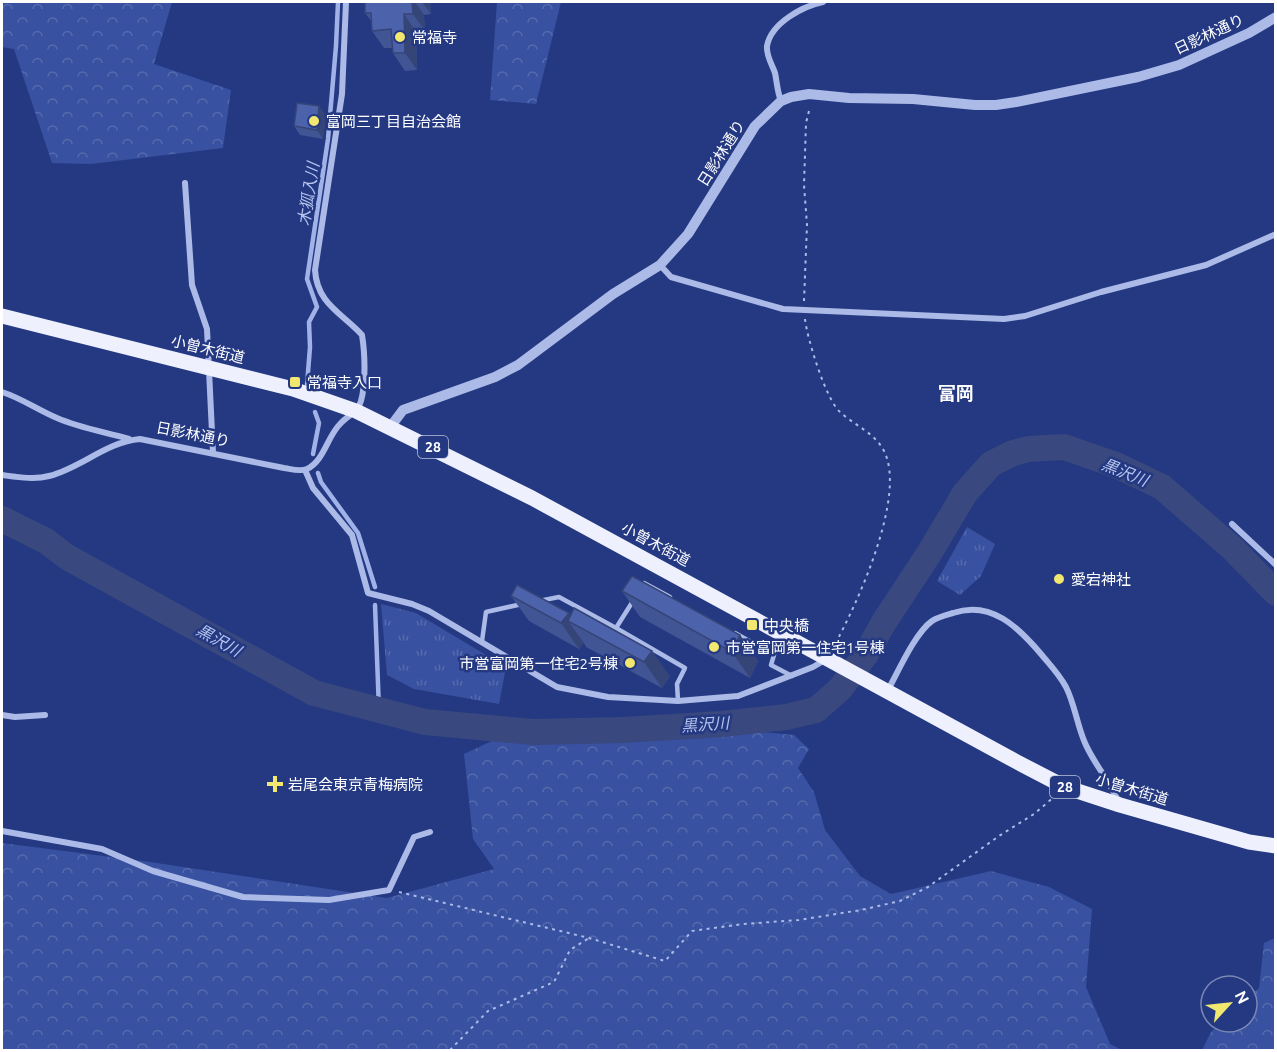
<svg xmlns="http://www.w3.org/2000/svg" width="1277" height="1052" font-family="Ubuntu,'Noto Sans JP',sans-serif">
<defs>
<pattern id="forest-crowns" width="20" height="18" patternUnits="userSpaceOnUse" patternTransform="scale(1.5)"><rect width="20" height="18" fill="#3851a0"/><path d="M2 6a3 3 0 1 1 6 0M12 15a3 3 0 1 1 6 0" fill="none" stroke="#566bae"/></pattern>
<pattern id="park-tufts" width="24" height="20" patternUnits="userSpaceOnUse" patternTransform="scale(1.5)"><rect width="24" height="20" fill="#3851a0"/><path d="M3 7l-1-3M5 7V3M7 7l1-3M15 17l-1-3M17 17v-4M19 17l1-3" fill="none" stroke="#566bae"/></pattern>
</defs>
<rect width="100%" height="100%" fill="#243982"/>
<g fill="url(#forest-crowns)">
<path d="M2,2H172L154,64L231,90L223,148L91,164L52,163L14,49L2,47Z"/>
<path d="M497,2H561L536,104L490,100Z"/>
<path d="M728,729L794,735L809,749L798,768L814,792L825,830L860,876L891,894L991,871L1049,887L1092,909L1086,987L1110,1044L1122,1050H2V843L150,862L387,898L494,869L473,839L464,754L509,733Z"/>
<path d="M1275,938V1050H1202L1211,1032L1222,1022H1247V999L1259,988L1264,943Z"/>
</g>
<g fill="url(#park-tufts)">
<path d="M967,527L995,544L981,576L960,595L937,581Z"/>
<path d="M381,604L416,613L506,667L499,704L414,689L387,675Z"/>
</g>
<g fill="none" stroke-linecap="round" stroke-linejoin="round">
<g stroke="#a0b2e8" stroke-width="4.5">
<path d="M307,385L310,347L309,322L317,307L307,279L328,139L336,46L338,2"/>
<path d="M313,454L319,423L315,412"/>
<path d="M318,473L321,482L358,533L375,587"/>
<path d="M375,605L379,710"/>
</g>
<path stroke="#39487e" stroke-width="26" d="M2,519L46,541L67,557L314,693L425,722L533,732L622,730L722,724L786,717L816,710L840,689L866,654L884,622L930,552L965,493L991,464L1013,453L1029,449L1064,447L1116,465L1162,487L1231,547L1276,593"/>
<g stroke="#acbae8" stroke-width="2" stroke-dasharray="3 4.5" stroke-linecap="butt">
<path d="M804,301L807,225L804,185L806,123L810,107"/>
<path d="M805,319C807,338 826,400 840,412C854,425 875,433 884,451C907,496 857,604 834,646"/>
<path d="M399,892L589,938L665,961L692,931L743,924L799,920L861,910L900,901L928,887L999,836L1034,814L1054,797"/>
<path d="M450,1050L488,1011L554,982L570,950L589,938"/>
</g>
<g stroke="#acbae8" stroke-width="4.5">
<path d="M642,586L644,583L670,597"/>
<path d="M539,601L559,597L616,628"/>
<path d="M633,601L616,628L685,668L677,684L678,701"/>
<path d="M735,633L774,655L771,665L792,676"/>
<path d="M482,641L486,612L522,604"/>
</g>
<g stroke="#acbae8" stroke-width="6">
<path d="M781,101C777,91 777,82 775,73C772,64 766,56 767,46C771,23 803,6 823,2"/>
<path d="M185,183L192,285L207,329L213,453"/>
<path d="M660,265L671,277L783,309L1004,319L1025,316L1101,292L1206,265L1276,234"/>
<path d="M2,392C21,398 38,410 57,418C80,428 105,432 129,439"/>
<path d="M305,470L313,488L352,535L368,593L412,604L429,611L557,687L608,697L678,701L738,696L813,667L825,660"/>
<path d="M2,475C17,477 34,480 49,476C81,468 106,442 140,439L284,468C291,469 300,472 307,469C324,461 327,437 340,424C347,416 358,412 361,401C366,383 365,353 362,335C342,313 317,304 315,270L342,94L346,2"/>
<path d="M1232,524L1276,565"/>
<path d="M888,690C898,672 915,633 932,621C938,617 946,615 953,613C991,600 1018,627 1041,654C1050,665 1059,674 1066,687C1075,705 1077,725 1085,743C1094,764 1110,781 1119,803"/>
<path d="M2,715L15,717L45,715"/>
<path d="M2,831L102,849L153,871L243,897L329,900L389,890L414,837L430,832"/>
</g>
<path stroke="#acbae8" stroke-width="10" d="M391,426L403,410L495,377L518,365L613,294L660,265L688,234L755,126L781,101L791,97L809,94L849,98L913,99L975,105H996L1016,102L1138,77L1179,65L1249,33L1276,17"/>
<path stroke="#eef0fd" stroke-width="15" d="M2,316L293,389L356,411L532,498L1017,762L1065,787L1120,805L1249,842L1276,846"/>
</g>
<g fill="#415493">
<path d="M365,2H430L431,14L424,15L425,31L416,32L417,70L405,71L393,53V48H384L372,31V22L365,13Z"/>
<path d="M326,115L323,139L300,135L294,126Z"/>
<path d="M622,591L740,635L758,661L750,678L640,617Z"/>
<path d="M511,596L569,613L571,615L670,676L662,688L586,647L584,643L579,649L529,621Z"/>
</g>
<g fill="#354578">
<path d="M412,2H415L424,15L425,31L413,14Z"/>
<path d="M422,2H430L431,14Z"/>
<path d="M404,14L416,32L417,70L405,53Z"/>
<path d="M319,106L326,115L323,139L317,130Z"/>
<path d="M569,613L580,628L568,621L584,643L579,649L561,623Z"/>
<path d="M740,635L758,661L750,678L732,652Z"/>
<path d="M652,651L670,676L662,688L644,662Z"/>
</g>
<g fill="#4c62ab" stroke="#354578" stroke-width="1.5">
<path d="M365,2H412L413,14H404L405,53H393L391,29L372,31L371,13H365Z"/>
<path d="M297,103L319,106L317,130L294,126Z"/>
<path d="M632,576L740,635L732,652L622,591Z"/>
<path d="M517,585L569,613L561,623L511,596Z"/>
<path d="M574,608L652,651L644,662L568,621Z"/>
</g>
<g fill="#f2e76f" stroke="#243982" stroke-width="2">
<circle cx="400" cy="37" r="6"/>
<circle cx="314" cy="121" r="6"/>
<rect x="289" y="376" width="12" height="12" rx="3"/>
<circle cx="1059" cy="579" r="6"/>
<rect x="746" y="619" width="12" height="12" rx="3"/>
<circle cx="714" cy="647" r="6"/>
<circle cx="630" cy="663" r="6"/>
<path d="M272 775h6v6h6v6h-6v6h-6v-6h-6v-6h6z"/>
</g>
<g text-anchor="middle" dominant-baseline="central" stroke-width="5" stroke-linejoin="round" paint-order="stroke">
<g fill="#243982" stroke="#bdc4da" stroke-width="1.5">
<rect x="418" y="436" width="30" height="22" rx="4.5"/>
<rect x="1050" y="776" width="30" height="22" rx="4.5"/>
</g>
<g font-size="14" font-weight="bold" fill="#fff">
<text x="433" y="447">28</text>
<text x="1065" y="787">28</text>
</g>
<g font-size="15" fill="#fff" stroke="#243982">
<text transform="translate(1209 34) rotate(-25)">日影林通り</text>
<text transform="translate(721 153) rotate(-58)">日影林通り</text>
<text transform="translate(208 349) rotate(14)">小曽木街道</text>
<text transform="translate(193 434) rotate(11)">日影林通り</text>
<text transform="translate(656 544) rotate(28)">小曽木街道</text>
<text transform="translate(1132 789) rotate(17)">小曽木街道</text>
</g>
<g font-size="15" fill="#fff" stroke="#243982" text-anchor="start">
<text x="412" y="37">常福寺</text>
<text x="326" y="121">富岡三丁目自治会館</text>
<text x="307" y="382">常福寺入口</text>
<text x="1071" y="579">愛宕神社</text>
<text x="764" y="625">中央橋</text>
<text x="726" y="647">市営富岡第一住宅1号棟</text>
<text x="618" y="663" text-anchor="end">市営富岡第一住宅2号棟</text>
<text x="288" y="784">岩尾会東京青梅病院</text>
</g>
<g font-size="16" font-style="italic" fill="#b7c5ef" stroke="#243982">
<text transform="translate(308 194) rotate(-81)">木狐入川</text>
<text transform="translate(1125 472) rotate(22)">黒沢川</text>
<text transform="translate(219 640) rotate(29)">黒沢川</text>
<text transform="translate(705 724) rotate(-4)">黒沢川</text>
</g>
<g font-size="18" font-weight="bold" fill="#fff" stroke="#243982">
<text x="956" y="393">富岡</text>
</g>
</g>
<rect width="1277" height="1052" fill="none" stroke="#ffffff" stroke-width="6"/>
<g transform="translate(1229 1004) rotate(63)"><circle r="28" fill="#243982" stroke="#7c88b4" stroke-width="1.5"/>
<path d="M0-4.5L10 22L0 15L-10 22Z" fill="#f2e76f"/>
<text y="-9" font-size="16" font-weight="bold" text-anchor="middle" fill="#ffffff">N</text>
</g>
</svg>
